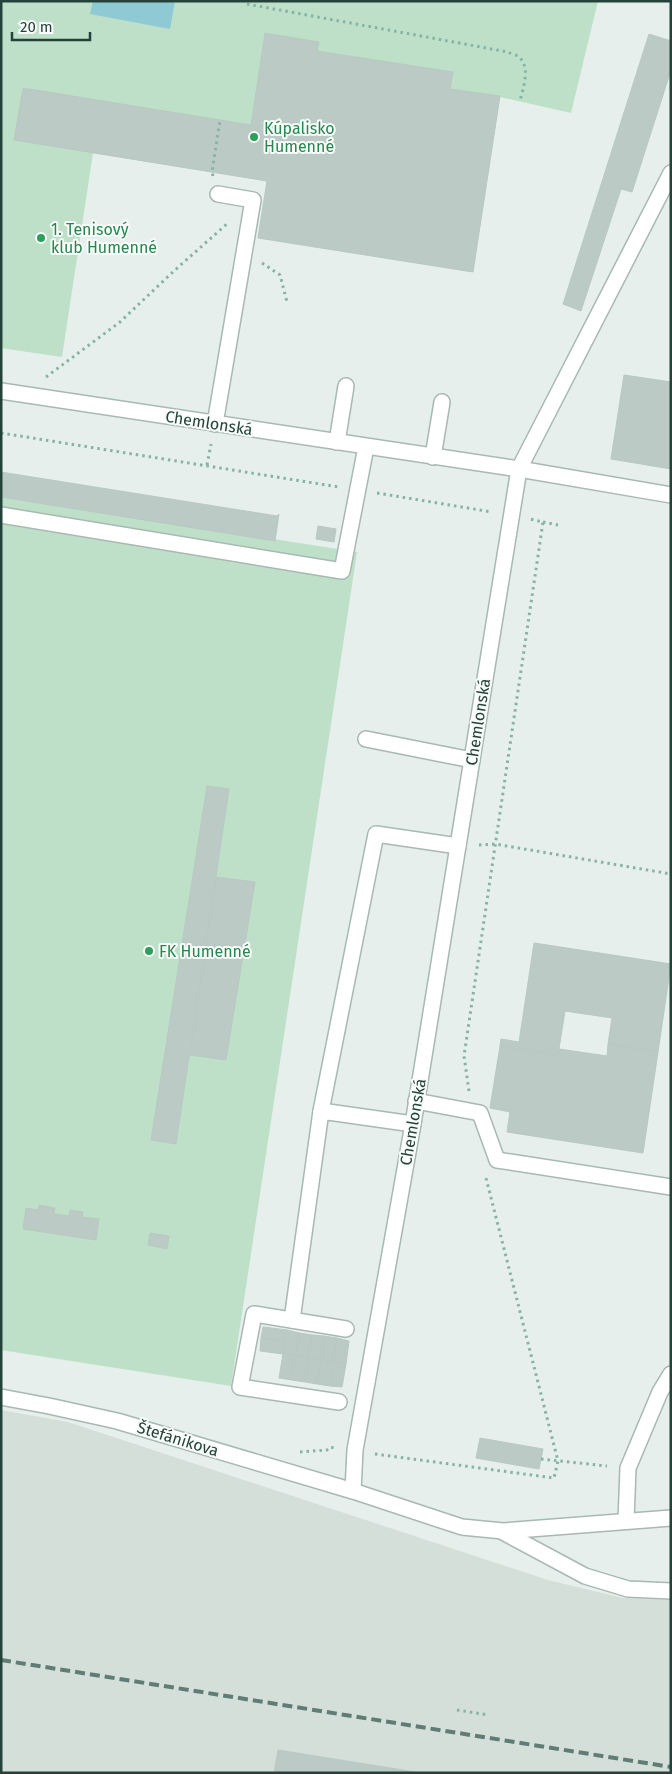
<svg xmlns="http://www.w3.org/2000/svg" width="672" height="1774" font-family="'Fira Sans',sans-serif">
<rect width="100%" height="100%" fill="#e6efeb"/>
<path fill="#d4dfda" d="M1,1410L68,1422L548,1580L623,1598L671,1600V1773H1Z"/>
<g fill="#bfe0c8">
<path d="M1,1H598L571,113L500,97L473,272L258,238L267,181L93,153L62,357L1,348Z"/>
<path d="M1,497L357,552L231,1386L1,1350Z"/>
</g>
<path fill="#8ec9d4" d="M93,1H175L170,29L90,14Z"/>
<g fill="#bbcac4" stroke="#b8c9c2">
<path d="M265,33L319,42L317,51L453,72L450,89L500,96L473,272L258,238L267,181L14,140L23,88L251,125Z"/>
<path d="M649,34L671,41V70L632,192L621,189L581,311L563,304Z"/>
<path d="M624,375L671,382V469L611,459Z"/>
<path d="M1,472L277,516L279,514L275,541L1,497Z"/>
<path d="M318,526L336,529L334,542L316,539Z"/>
<path d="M207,786L229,789L176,1144L151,1140Z"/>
<path d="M216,877L255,882L226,1060L190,1055Z"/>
<path d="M534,943L671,964L658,1052L608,1044L612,1018L565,1011L558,1055L500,1046L501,1039L519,1042Z"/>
<path d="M608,1044L658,1052L643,1153L507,1132L510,1112L490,1108L500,1046L558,1055L559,1049L607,1056Z"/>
<path d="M39,1205L55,1208L54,1214L69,1216L70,1210L83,1212L82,1217L99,1219L96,1240L23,1229L26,1208L38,1210Z"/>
<path d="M150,1233L169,1236L167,1249L148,1245Z"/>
<path d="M263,1327L287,1330L285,1342L261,1338Z"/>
<path d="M287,1330L299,1333L296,1356L283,1354Z"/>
<path d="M299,1333L312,1335L308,1358L296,1356Z"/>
<path d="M312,1335L324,1336L321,1360L308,1358Z"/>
<path d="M324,1336L337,1338L334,1362L321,1360Z"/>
<path d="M261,1338L285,1342L283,1354L260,1351Z"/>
<path d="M337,1338L349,1341L346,1364L334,1362Z"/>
<path d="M283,1354L296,1356L292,1380L279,1378Z"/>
<path d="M296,1356L308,1358L305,1382L292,1380Z"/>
<path d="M308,1358L321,1360L317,1384L305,1382Z"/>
<path d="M321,1360L334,1362L330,1386L317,1384Z"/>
<path d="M334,1362L346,1364L342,1387L330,1386Z"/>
<path d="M480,1438L543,1449L539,1469L476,1458Z"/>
<path d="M278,1750L415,1772L274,1773Z"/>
</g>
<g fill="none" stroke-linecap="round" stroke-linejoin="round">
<defs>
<g id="minor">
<path d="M1,391L519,469L671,495"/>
<path d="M215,424L253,200L218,194"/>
<path d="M337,442L346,386"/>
<path d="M433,457L442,402"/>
<path d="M1,515L342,571L366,447"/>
<path d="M366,739L472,760"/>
<path d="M416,1101L480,1113L497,1160L671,1187"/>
<path d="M321,1111L376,834L458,846"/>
<path d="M292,1320L321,1111L413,1124"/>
<path d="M1,1397L49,1406L117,1421L353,1491L462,1527L503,1531L671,1518"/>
<path d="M339,1402L240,1387L254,1314L346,1329"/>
<path d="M353,1491L355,1450L413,1124L519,469L671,173"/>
<path d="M626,1521L628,1468L660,1392L671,1374"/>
<path d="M503,1532L585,1576L628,1589L671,1591"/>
</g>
</defs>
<use href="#minor" stroke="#a8b8b2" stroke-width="18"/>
<g stroke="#86b3a5" stroke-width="3" stroke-dasharray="2.5 4" stroke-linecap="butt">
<path d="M247,4L508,52C511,54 517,55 519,57C531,68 523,88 520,101"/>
<path d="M213,176L212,172L220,120"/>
<path d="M262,263L280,275L287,302"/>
<path d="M46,377L120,322L175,270L228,223"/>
<path d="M1,433L339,487"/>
<path d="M207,465L211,444"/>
<path d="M377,493L492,512"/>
<path d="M543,522L558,525"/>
<path d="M479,845L495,844L671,874"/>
<path d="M469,1091L464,1056L543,522L530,519"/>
<path d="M300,1452L327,1450L330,1447L334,1448"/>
<path d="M375,1454L554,1478L558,1461L486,1178"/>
<path d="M541,1459L607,1466"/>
<path d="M457,1710L489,1715"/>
</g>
<use href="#minor" stroke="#fff" stroke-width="15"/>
<path stroke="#5f7d75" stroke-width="4" stroke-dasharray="10 5" stroke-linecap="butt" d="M1,1660L671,1767"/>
</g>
<g fill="#2e9e5b" stroke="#f7fbf9" stroke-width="2">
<circle cx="254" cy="137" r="5"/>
<circle cx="41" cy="238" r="5"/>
<circle cx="149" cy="951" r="5"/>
</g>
<g text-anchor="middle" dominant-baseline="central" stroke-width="4" stroke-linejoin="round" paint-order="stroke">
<g font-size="16" fill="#27864d" stroke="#f7fbf9" text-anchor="start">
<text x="264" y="128">Kúpalisko<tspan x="264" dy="18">Humenné</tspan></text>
<text x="51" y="229">1. Tenisový<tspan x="51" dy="18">klub Humenné</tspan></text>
<text x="159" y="951">FK Humenné</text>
</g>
<g font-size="16" fill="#24423a" stroke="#f7fbf9">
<text transform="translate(209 423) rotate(9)">Chemlonská</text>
<text transform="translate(478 722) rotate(-81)">Chemlonská</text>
<text transform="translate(413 1122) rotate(-80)">Chemlonská</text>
<text transform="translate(178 1439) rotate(17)">Štefánikova</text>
</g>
</g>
<rect width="672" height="1774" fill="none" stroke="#24423a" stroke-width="5"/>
<path d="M12 32v8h78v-8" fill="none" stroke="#24423a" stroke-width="2.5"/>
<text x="20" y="32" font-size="15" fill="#24423a" stroke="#f7fbf9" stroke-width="4" paint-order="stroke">20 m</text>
</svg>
